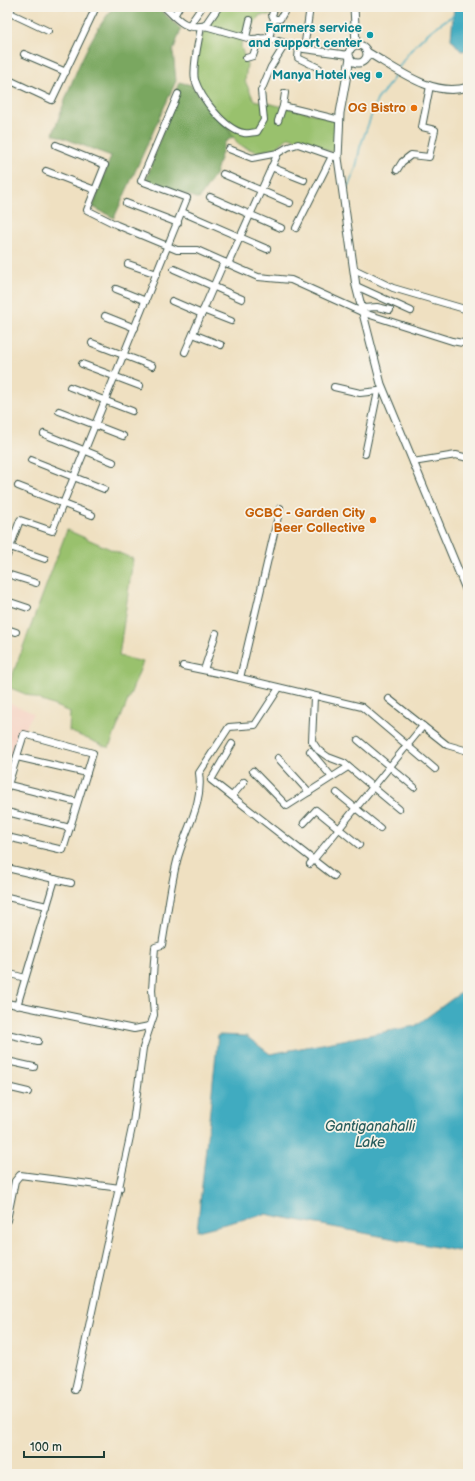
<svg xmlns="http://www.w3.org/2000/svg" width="475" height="1481" font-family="'Balsamiq Sans',sans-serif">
<rect width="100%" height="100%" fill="#f7f3e8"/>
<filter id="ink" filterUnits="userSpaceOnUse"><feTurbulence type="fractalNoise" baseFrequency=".025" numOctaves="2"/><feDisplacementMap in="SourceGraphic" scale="8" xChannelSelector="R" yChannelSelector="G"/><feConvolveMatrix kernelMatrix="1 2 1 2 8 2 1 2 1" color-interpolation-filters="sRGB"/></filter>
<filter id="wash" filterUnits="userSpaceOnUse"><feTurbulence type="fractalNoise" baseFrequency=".012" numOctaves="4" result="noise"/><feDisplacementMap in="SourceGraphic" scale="16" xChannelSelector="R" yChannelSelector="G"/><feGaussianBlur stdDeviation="0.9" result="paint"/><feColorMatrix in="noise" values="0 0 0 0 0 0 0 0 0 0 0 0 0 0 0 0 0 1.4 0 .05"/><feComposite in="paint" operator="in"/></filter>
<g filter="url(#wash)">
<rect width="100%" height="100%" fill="#efe0c1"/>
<path fill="#f6d2c3" d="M7,702L33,713L7,766Z"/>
<g fill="#99c16d" stroke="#5c7f50">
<path d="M221,7H286L278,15H260L242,40L241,47L247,64L245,81L254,100L340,120L335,153L289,137L276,148L257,152L239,145L203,93L195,79L197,54L205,26Z"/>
<path d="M67,530L133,559L119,656L143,662L109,748L69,731L70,712L8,687Z"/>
</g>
<g fill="#7aa760" stroke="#4c724a">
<path d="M114,7H157L181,29L173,51L176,81L114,218L93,207L111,156L53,134C68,92 85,40 114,7Z"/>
<path d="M179,82L191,85L221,119L233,137L225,142L215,175L199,199L146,181Z"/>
</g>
<g fill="#41abc0" stroke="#30747a">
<path d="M454,7H468V50L461,51L451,39Z"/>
<path d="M468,983V1253L265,1214L197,1231L218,1035L246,1036L270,1054L415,1026L463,991Z"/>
</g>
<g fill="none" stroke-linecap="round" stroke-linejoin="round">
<g stroke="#41abc0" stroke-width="1.5">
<path d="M398,69C410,46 434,26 456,14"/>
<path d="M347,189L356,168L360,147L377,100L391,82L397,72"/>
</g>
</g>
</g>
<g filter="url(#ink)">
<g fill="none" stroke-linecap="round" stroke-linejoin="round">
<defs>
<g id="minor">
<path d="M63,7L64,8"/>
<path d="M10,13L48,31"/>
<path d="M174,16L179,7"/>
<path d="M7,19L12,7"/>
<path d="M274,19H280L287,7"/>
<path d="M205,26L251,39L269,38L304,49L349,55"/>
<path d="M188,27L202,7"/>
<path d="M201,27C199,39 192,68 195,80C201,98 225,130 244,133C248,134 253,132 257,132L264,120L261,91L271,67L286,43"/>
<path d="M246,37L250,20"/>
<path d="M269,38L274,19L272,15L275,7"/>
<path d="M299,47L298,58L319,68"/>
<path d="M304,49L310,7"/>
<path d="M24,54L66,72"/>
<path d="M246,58L253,56L259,38"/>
<path d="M9,80L52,100L96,7"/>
<path d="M285,93L283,106L340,120"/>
<path d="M278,121L283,106"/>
<path d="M56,145L105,165L87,210L117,225L177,250H197L258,277L291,280L364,313L452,341L468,344"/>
<path d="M229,149L252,158L278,153L288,147L298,144L338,158"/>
<path d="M271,167L304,180"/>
<path d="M397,170L402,162L411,155L429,157L435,130L422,127L430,86"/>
<path d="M46,171L95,190"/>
<path d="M223,174L290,203"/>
<path d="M210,197L281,228"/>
<path d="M126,203L178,223"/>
<path d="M182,212L267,249"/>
<path d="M296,228L332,156"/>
<path d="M128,264L157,274"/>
<path d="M228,264L278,153"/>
<path d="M174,269L242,299"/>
<path d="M354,269L393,288L468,310"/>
<path d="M356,286L411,311"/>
<path d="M116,289L146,301"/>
<path d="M172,301L202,314"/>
<path d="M363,308L377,307L390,310"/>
<path d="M203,310L231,321"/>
<path d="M105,316L135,328"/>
<path d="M193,334L221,345"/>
<path d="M92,343L152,366"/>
<path d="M185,352L224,262"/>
<path d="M82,364L140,386"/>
<path d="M70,387L132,411"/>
<path d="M334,387L360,393L378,391"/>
<path d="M59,411L123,436"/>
<path d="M44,434L113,462"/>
<path d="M365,454L378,391L383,390"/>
<path d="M31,460L104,489"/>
<path d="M413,462L456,455L468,458"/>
<path d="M18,486L92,515"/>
<path d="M7,546L45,559"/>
<path d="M7,556L20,520L52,531L187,198L141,181L178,94"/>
<path d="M7,574L36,583"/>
<path d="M7,601L28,608"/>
<path d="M7,629L16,632"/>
<path d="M183,666L232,676L362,707L435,769"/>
<path d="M204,670L216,633"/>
<path d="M240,678L280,508"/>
<path d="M314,697L312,741L318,750L328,757L344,763L399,809"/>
<path d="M389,699L447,745L468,751"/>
<path d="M358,740L414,787"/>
<path d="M232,744L211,780L334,876"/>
<path d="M310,751L331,776"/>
<path d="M17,757L87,773"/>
<path d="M278,758L309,792"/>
<path d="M253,771L287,806L348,767"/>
<path d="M467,782H468"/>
<path d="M9,785L77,802"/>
<path d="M7,788L24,734L93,753L63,850L7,837"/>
<path d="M337,793L380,828"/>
<path d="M232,796L244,782"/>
<path d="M7,812L70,828"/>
<path d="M304,823L316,810L359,845"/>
<path d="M310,864L423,726"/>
<path d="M7,868L71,883"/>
<path d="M7,897L47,906"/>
<path d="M7,973L25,978"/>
<path d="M7,1003L134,1029L149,1026"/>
<path d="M17,1006L55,879"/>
<path d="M7,1034L38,1041"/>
<path d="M7,1061L34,1067"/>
<path d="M7,1087L28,1092"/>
<path d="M7,1220L15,1181L20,1175L120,1188"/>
<path d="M75,1390L133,1123L143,1048L154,1015L152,990L155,947L162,945C167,917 170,888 177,861C184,832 204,804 199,773L229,727L255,725L279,688"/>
</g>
<g id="tertiary">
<path d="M165,7C178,20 186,30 205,26L218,7"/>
<path d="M354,7L356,44"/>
<circle cx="358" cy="54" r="9"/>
<path d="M367,52C397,69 432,98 468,87"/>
<path d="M350,58L340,113L338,158L356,286L381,384L468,594"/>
</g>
</defs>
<use href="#minor" stroke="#3e5549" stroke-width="8"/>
<use href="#tertiary" stroke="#3e5549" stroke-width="9"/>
<use href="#minor" stroke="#fff" stroke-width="6"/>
<use href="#tertiary" stroke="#fff" stroke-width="7"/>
</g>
</g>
<g fill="#0f9aa8" stroke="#f7f3e8" stroke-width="1.5">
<circle cx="370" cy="35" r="4"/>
<circle cx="379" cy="75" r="4"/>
</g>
<g fill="#e8710a" stroke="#f7f3e8" stroke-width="1.5">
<circle cx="414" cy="108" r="4"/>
<circle cx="373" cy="520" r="4"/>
</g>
<g text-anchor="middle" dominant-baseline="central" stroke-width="3.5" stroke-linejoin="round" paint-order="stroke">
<g font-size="13" font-weight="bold" fill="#0d838f" stroke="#f7f3e8" text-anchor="end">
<text x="362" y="28">Farmers service<tspan x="362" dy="15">and support center</tspan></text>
<text x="371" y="75">Manya Hotel veg</text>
</g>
<g font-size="13" font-weight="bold" fill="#c56008" stroke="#f7f3e8" text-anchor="end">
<text x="406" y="108">OG Bistro</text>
<text x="365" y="513">GCBC - Garden City<tspan x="365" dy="15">Beer Collective</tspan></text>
</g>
<g font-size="14" font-style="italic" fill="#295e5e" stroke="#f7f3e8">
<text x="370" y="1126">Gantiganahalli<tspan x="370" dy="16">Lake</tspan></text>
</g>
</g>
<rect width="475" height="1481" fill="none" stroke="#f7f3e8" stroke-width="24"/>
<path d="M24 1451v6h80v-6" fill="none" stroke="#1f3d34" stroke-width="2"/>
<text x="30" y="1451" font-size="12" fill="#1f3d34" stroke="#f7f3e8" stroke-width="3" paint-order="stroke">100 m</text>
</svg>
